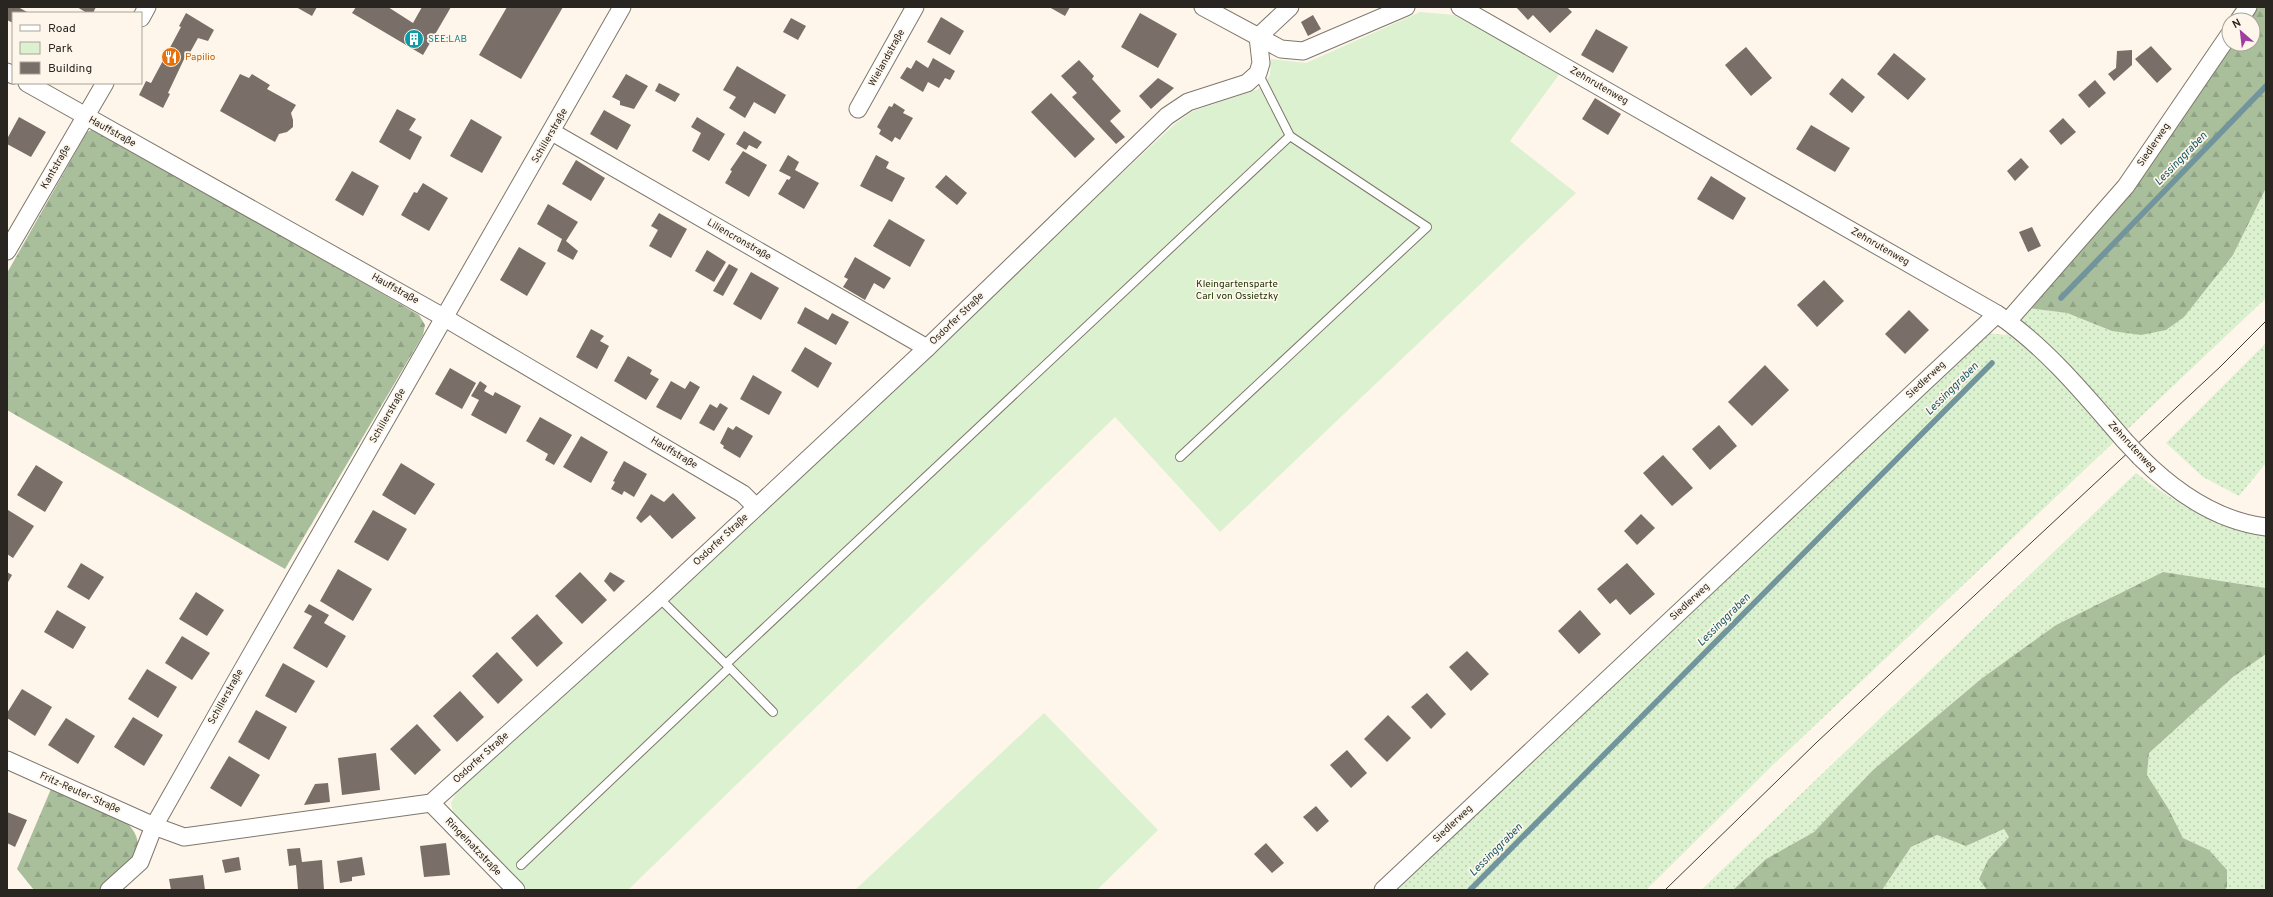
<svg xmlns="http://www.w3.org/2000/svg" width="2273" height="897" font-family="Overpass,sans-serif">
<defs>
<pattern id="grass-dots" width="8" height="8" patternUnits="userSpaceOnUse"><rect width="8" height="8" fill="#dcf1cf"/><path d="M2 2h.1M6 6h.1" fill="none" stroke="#bdceb1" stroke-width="1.8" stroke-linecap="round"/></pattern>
<pattern id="forest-firs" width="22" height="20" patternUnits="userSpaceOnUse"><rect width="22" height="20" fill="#a9be9b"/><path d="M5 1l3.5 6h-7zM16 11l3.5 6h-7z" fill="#91a385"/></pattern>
</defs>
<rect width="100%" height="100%" fill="#fef6ea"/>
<g fill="url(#grass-dots)">
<path d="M2266,188V298L1775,763L1646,890H1393L1988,333L2006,335L2029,308L2067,313L2112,331L2233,255Z"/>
<path d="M2266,343V463L2239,496L2203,477L2166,443Z"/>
<path d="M2136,473C2175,503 2216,528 2266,535V588L2163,572L2056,625L1981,679L1873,770L1814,832L1766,859L1733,890H1701Z"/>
<path d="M2266,654V890H2225L2227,887L2209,850L2183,838L2168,808L2147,775L2149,753L2233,677Z"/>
<path d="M2005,829L2010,836L1988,860L1979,878L1987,890H1882L1911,847L1937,835L1966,846Z"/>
</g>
<g fill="url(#forest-firs)">
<path d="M2255,7H2266V188L2233,255L2184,317L2166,330L2141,335L2112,331L2067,313L2029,308L2230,44H2253V20H2246Z"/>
<path d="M93,129L99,130L419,315L425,325L423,335L285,569L7,410V273L87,132Z"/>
<path d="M2163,572L2266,588V654L2233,677L2149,753L2147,775L2168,808L2183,838L2209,850L2227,870V887L2225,890H1987L1979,879L1988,860L2009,837L2004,829L1966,846L1937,835L1911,847L1882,890H1733L1766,859L1814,832L1873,770L1981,679L2056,625Z"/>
<path d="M51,789L127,823C136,832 139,840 138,852L102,890H34L17,869Z"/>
</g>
<g fill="#dcf1cf">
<path d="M1420,12L1454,15L1561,72L1510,141L1576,193L1220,532L1115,417L628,890H526L454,816L451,803L457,791L1176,123L1193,111L1259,89L1270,75L1271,59L1306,63Z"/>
<path d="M1044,713L1158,830L1097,890H855Z"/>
</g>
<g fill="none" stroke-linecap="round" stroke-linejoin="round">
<g stroke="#72949c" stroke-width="5.5">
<path d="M2061,298L2266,86"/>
<path d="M1470,890L1992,363"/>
</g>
</g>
<g fill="#7a6f68">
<path d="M7,7H18L29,13H13V23L7,20Z"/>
<path d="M77,7H96L93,13H87Z"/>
<path d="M296,7H317L312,16Z"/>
<path d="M356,7H388L413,23L422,7H451L423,55L352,13Z"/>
<path d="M507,7H563L521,79L479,55Z"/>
<path d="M1049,7H1070L1065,16Z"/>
<path d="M1516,7H1567L1572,12L1550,33L1533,15L1528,20Z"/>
<path d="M186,13L214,30L208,41L198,38L188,56L186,55L168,93L170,94L163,108L139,95L146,81L151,83L181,27L179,26Z"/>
<path d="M1140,13L1177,34L1158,68L1121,47Z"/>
<path d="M1313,15L1321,29L1308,36L1301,22Z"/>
<path d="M941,17L964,31L950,55L927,42Z"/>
<path d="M791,18L806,26L798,40L783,32Z"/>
<path d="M1596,29L1628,47L1613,73L1581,55Z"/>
<path d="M2151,46L2172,69L2157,83L2135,59Z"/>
<path d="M1746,47L1772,78L1751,96L1725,65Z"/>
<path d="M2132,50V65L2114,81L2108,74L2116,68L2117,51Z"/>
<path d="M1894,53L1926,79L1908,100L1877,74Z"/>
<path d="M933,58L955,71L950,80L945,78L939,88L928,82L923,92L900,78L907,67L911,69L916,60L928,68Z"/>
<path d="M1079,60L1094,76L1092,79L1121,111L1110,121L1125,137L1116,144L1072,97L1077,93L1061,76Z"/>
<path d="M737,66L786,95L775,114L754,102L745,118L729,108L736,97L723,90Z"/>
<path d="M240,74L249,78L252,74L270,85L267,89L296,105L291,113L293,120V127L287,132L279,134L275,142L220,111Z"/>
<path d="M626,74L648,86L634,109L620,105V101L612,97Z"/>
<path d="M1158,78L1174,88L1151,109L1139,96Z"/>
<path d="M1842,78L1865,97L1852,113L1829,94Z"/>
<path d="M2095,80L2106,93L2089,108L2078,95Z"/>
<path d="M659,83L680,94L675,102L655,91Z"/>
<path d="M1051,93L1095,139L1075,158L1031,112Z"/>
<path d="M1595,98L1621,114L1608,135L1582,119Z"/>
<path d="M894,103L905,110L903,113L913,118L900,140L895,137L892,142L879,134L881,130L877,127L889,106L892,107Z"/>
<path d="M397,109L416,119L409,130L422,137L410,160L379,142Z"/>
<path d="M604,110L631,125L617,150L590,134Z"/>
<path d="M19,117L46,132L31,157L7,144V139Z"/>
<path d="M697,117L725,134L709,161L692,151L701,133L691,127Z"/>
<path d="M2063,118L2076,132L2061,145L2049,131Z"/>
<path d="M471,119L502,137L482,173L450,156Z"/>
<path d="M1811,125L1850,148L1835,172L1796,149Z"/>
<path d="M744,131L762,142L757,149L749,145L746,150L736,144Z"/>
<path d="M743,151L767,165L749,197L725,183L732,171L730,170Z"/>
<path d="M788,155L799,162L795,170L819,183L804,209L778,194L787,179L789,180L791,177L779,171Z"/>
<path d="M876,155L889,162L886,168L905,178L892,202L860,186Z"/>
<path d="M2021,158L2029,167L2015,181L2007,171Z"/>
<path d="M576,160L605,178L591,201L562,184Z"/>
<path d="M352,171L379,186L363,216L335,200Z"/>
<path d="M946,175L967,193L957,205L935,187Z"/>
<path d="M1711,176L1746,198L1733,220L1697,199Z"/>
<path d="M423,183L448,198L429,231L401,215L414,192L417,193Z"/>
<path d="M548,204L578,222L566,241L578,251L573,260L557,251L562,239L537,224Z"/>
<path d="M659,213L687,229L671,258L649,246L658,230L651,226Z"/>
<path d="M889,219L925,240L910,267L873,246Z"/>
<path d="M2032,227L2041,246L2028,252L2019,232Z"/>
<path d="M519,247L546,263L527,296L500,280Z"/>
<path d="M707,250L726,262L714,282L695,271Z"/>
<path d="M855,257L891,278L884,289L874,283L865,300L843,287L848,279L844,277Z"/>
<path d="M729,264L738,269L723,296L713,291Z"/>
<path d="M751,272L779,288L761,320L733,304Z"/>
<path d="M1824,280L1844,301L1817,327L1797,305Z"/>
<path d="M805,307L828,320L832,313L849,322L836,345L797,323Z"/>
<path d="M1909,310L1929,330L1905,354L1885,334Z"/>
<path d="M591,329L604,336L600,341L609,346L597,369L576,357Z"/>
<path d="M805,347L832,363L818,388L791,371Z"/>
<path d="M628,356L652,370L650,374L659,379L646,400L614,381Z"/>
<path d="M1765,365L1789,390L1752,426L1728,402Z"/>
<path d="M450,368L476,383L462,409L435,394Z"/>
<path d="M753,375L782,392L769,415L740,399Z"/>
<path d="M480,381L487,386L484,391L493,396L495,392L521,406L506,434L471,415L479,400L471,396Z"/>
<path d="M671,381L685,389L690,381L700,387L681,420L656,407Z"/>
<path d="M720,403L728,408L714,431L699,423L710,404L717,408Z"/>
<path d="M540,417L572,435L554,465L545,460L548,454L526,441Z"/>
<path d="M1719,425L1737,446L1710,470L1692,449Z"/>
<path d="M736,426L753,436L740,458L723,448L724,446L720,443L728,427L733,430Z"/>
<path d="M581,436L608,452L591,483L563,467Z"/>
<path d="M1663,455L1693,488L1672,506L1643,473Z"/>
<path d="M624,461L647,474L634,497L624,491L622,495L611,489L615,482L613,481Z"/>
<path d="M401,463L435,484L415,515L382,495Z"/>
<path d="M36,465L63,482L45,512L17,495Z"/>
<path d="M673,493L696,518L672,539L650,515L641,523L636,518L651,494L664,502Z"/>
<path d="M8,510L34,526L13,558L7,554Z"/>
<path d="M373,510L407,529L388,561L354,542Z"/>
<path d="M1641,514L1655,528L1637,545L1624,531Z"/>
<path d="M81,563L104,577L89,600L67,587Z"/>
<path d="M1627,563L1655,594L1630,615L1616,599L1610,604L1597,589Z"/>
<path d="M338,569L372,589L353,621L320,601Z"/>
<path d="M7,572L12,575L7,584Z"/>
<path d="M580,572L607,600L582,624L555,596Z"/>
<path d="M610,572L625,581L614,592L604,581Z"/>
<path d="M196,592L224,610L207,636L179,619Z"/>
<path d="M309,604L329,615L324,623L346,636L327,668L293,648L312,616L304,612Z"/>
<path d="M57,610L86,627L73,649L44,632Z"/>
<path d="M1580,610L1601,634L1579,654L1558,631Z"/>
<path d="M537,614L563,643L537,667L511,638Z"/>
<path d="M182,636L210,653L192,680L165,663Z"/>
<path d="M1467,651L1489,674L1471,691L1449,667Z"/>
<path d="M497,652L523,680L498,704L472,676Z"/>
<path d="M283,663L315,681L296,713L265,696Z"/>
<path d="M147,669L177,687L158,718L128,699Z"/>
<path d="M22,689L52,707L35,736L7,718V713Z"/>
<path d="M460,691L484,717L457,742L433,716Z"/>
<path d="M1427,693L1446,714L1431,729L1411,707Z"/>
<path d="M256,710L287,727L269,760L238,742Z"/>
<path d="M1388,715L1411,738L1387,762L1364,739Z"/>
<path d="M133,717L163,735L144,766L114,747Z"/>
<path d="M66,718L95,736L78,764L48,745Z"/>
<path d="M417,724L441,750L415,775L390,749Z"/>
<path d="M1347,750L1367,773L1351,788L1330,765Z"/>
<path d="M376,753L380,790L342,795L338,758Z"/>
<path d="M229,756L260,775L241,807L210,788Z"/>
<path d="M328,783L330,802L304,805L315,784Z"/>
<path d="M1316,806L1329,821L1317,832L1303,817Z"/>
<path d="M7,812L27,820L15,847L7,843Z"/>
<path d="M446,843L450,875L424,877L420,846Z"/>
<path d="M1266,843L1284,863L1272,873L1254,854Z"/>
<path d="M300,848L302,862L322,860L324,890H298L296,865L289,866L287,849Z"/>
<path d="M239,857L241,870L225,873L222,860Z"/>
<path d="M362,857L365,875L352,877V881L340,883L337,861Z"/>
<path d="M203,875L205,890H171L169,879Z"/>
</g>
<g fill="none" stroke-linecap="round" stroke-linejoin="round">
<defs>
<g id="service">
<path d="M1180,457L1427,227L1290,136"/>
<path d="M659,598L726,664L1290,136L1258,73"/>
<path d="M727,665L773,712"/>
<path d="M521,865L729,668"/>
</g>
<g id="minor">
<path d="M1203,7L1281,49L1303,51L1406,7"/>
<path d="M1460,7L1997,314C2046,347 2086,396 2124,440"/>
<path d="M141,18L147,7"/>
<path d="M2239,20L2248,7"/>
<path d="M1258,37L1290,7"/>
<path d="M7,72L13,75"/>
<path d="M27,83L445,318L743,494L756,507"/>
<path d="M858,109L915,7"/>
<path d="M552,132L927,348"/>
<path d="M7,251L105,83"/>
<path d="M2008,321L2126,186L2229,35"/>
<path d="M2140,457C2174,491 2217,521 2266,527"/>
<path d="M7,760L154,826L184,837L431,803L659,598L927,348L1167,116L1188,102L1247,83L1258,73L1261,63L1258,37"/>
<path d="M431,803L516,890"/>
<path d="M109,890L140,862L154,826C308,552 467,281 622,7"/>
<path d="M1383,890L1997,314"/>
</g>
</defs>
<use href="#service" stroke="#7e776c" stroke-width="10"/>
<use href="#minor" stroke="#7e776c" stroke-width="19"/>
<use href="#service" stroke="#fff" stroke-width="8"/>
<use href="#minor" stroke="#fff" stroke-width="17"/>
<path stroke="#3f3c37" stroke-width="1" d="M1665,890L1817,742L2220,367L2266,321"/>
<defs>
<path id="minor-bridge" d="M2124,440L2140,457"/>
</defs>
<use href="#minor-bridge" stroke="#7e776c" stroke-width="19" stroke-linecap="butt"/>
<use href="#minor-bridge" stroke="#fff" stroke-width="17"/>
</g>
<defs>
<symbol id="building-disc" viewBox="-11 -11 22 22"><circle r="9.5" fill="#0f9aa8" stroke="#fef6ea"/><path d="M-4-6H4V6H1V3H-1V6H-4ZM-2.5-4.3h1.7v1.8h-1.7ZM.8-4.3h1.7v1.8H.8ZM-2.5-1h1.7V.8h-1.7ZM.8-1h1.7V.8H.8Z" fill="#fff"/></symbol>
<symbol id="restaurant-disc" viewBox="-11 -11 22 22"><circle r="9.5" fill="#e8710a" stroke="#fef6ea"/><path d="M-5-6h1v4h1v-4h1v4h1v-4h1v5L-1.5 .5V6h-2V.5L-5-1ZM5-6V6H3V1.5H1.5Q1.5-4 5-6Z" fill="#fff"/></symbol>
</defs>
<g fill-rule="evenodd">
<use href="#building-disc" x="403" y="28" width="22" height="22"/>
<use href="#restaurant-disc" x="160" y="46" width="22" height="22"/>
</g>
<g text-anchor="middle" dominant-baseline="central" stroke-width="3.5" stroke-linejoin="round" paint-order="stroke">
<g font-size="10" fill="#0d838f" stroke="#fef6ea" text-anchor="start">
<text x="428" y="39">SEE:LAB</text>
</g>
<g font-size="10" fill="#c56008" stroke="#fef6ea" text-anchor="start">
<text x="185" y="57">Papilio</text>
</g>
<g font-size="10" fill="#292622" stroke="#fef6ea">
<text transform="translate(887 58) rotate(-61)">Wielandstraße</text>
<text transform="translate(1599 86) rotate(30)">Zehnrutenweg</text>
<text transform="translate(112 132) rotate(29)">Hauffstraße</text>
<text transform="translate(550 136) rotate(-60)">Schillerstraße</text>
<text transform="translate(2154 145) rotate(-56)">Siedlerweg</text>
<text transform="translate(56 167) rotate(-60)">Kantstraße</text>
<text transform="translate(739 240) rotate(30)">Liliencronstraße</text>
<text transform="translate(1880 247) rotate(30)">Zehnrutenweg</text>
<text transform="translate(395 289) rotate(29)">Hauffstraße</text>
<text transform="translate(957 319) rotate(-44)">Osdorfer Straße</text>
<text transform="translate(1926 380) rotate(-43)">Siedlerweg</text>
<text transform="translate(388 416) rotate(-60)">Schillerstraße</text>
<text transform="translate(2132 447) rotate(47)">Zehnrutenweg</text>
<text transform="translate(674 453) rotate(31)">Hauffstraße</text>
<text transform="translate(721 540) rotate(-43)">Osdorfer Straße</text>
<text transform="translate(1690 602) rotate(-43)">Siedlerweg</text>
<text transform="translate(226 697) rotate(-61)">Schillerstraße</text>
<text transform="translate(481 758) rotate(-42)">Osdorfer Straße</text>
<text transform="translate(80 793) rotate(24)">Fritz-Reuter-Straße</text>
<text transform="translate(1453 824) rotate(-43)">Siedlerweg</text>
<text transform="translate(473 847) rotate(46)">Ringelnatzstraße</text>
</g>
<g font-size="10" fill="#193200" stroke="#fef6ea">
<text x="1237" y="284">Kleingartensparte<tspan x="1237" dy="12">Carl von Ossietzky</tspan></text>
</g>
<g font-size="11" font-style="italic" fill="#165866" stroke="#fef6ea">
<text transform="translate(2181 159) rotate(-46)">Lessinggraben</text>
<text transform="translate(1952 389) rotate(-45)">Lessinggraben</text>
<text transform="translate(1724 620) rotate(-45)">Lessinggraben</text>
<text transform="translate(1496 850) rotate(-45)">Lessinggraben</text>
</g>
</g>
<rect width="2273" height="897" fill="none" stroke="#292622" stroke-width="16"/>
<rect x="12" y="12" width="130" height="72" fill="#fef6ea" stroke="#a9a39a"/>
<rect x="20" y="25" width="20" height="6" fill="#ffffff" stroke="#a9a39a"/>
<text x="48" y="32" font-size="12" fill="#292622">Road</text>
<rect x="20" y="42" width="20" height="12" fill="#dcf1cf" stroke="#a9a39a"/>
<text x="48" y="52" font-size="12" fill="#292622">Park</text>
<rect x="20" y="62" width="20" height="12" fill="#7a6f68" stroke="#a9a39a"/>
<text x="48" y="72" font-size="12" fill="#292622">Building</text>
<g transform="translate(2241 32) rotate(332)"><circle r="19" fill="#fef6ea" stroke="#a9a39a"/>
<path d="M0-3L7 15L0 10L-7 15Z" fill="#a03da3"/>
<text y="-6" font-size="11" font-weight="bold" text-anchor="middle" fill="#292622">N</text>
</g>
</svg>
